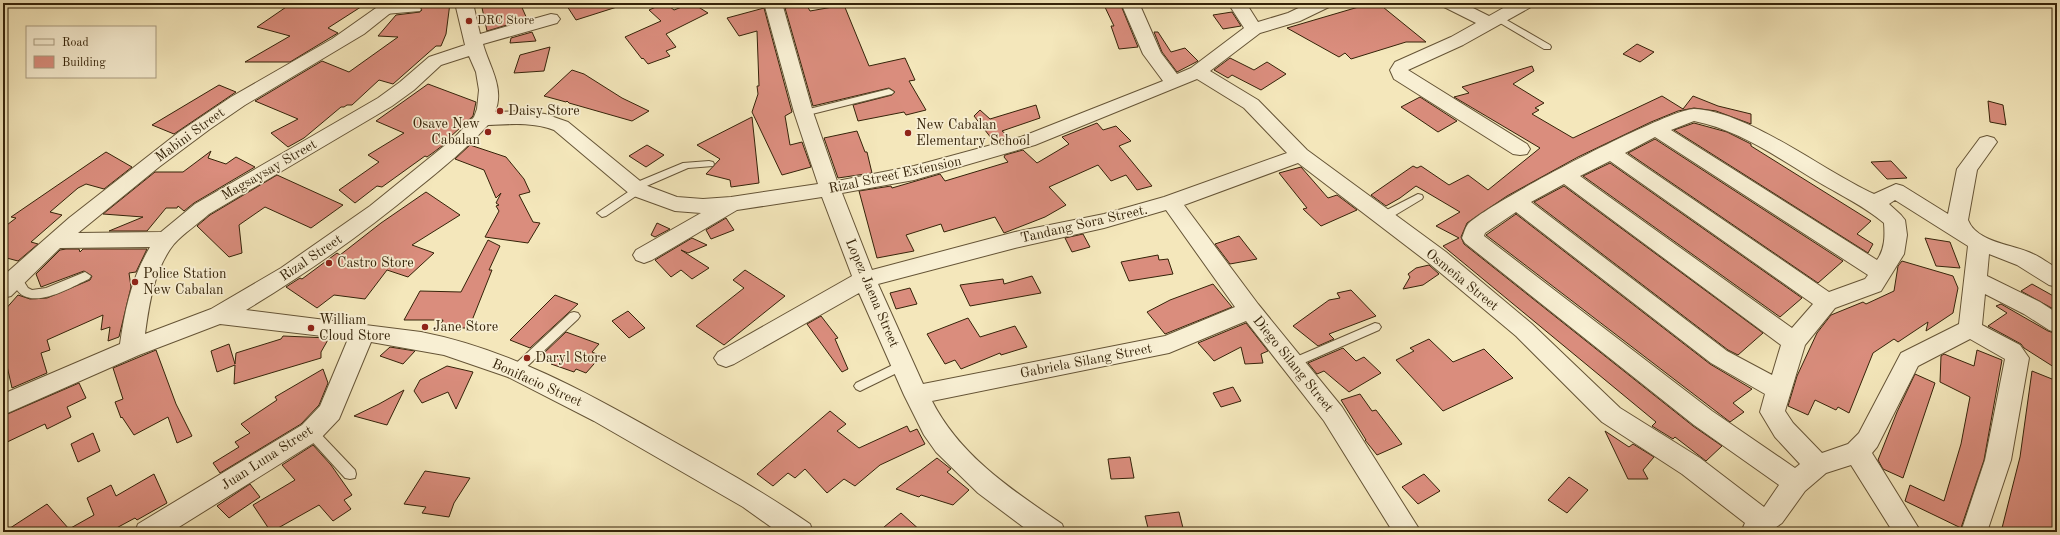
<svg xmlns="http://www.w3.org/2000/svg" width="2060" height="535" font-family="'Old Standard TT',serif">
<rect width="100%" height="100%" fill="#f4e7bb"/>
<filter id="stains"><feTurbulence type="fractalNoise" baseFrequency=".005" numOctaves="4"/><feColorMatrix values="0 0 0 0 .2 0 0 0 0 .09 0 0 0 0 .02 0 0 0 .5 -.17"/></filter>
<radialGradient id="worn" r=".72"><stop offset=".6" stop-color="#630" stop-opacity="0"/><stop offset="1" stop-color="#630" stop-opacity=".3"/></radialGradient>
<g fill="#da8d7d" stroke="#352309">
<path d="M292,3H367L328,28L338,33L290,62H245L290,36L257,27Z"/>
<path d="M406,3H450L446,34L441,46H436L393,84L379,80L352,105H347L344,107H341L304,138L288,147L271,133L298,119L255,101L322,61L349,72L398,37L378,36L396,15L420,12L422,10L417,4L404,5Z"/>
<path d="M481,3H520L527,19L487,31Z"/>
<path d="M565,3H619L620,6L576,20Z"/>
<path d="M665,3L674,10L692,3L708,13L666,34L676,47L666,51L670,56L648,64L643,58L642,59L625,37L661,21L649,10Z"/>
<path d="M1103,3H1120L1138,47L1119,49L1111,26H1114Z"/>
<path d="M1372,3H1378L1426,42H1406L1351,59L1345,53L1339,57L1287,28Z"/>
<path d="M806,4L810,11L844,5L869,66L905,58L915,80L909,81L926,110L906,115L904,112L858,121L853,105L892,95L895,92L889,88L813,106L785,8Z"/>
<path d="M764,8L792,112L785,116L790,145L802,142L811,167L782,175L752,112L758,94L757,86H759L757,31L739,36L727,18Z"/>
<path d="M1232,12L1241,26L1223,29L1213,15Z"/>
<path d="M532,32L536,41L510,43L511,38Z"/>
<path d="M1154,32H1158L1171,52L1185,48L1198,61L1177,72L1162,52Z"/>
<path d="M1637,44L1654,52L1640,62L1623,54Z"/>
<path d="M550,47L544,71L514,73L520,55Z"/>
<path d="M1230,58L1254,70L1267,62L1286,74L1261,90L1232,75L1228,78L1214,70Z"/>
<path d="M1532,66L1534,71L1513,84L1544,103L1535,108L1539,110L1532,114L1573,138L1662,96L1683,109L1693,96L1718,106L1751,114V124L1716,111L1694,108L1678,111L1651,122L1578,157L1507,196L1467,223L1461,237L1464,244L1693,426L1722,446L1706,461L1675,437L1673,439L1652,426L1656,422L1443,246L1459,238L1436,226L1460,212L1416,186L1400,198L1386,206L1371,195L1413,166L1417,168L1421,166L1449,185L1468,175L1488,190L1540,148L1454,97L1469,93L1462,87Z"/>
<path d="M572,70L584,74L622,98L649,111L632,121L569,103L567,101L566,102L544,96Z"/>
<path d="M428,84L476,102L473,116L449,138L451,139L434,152L427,157L425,156L382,187L377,186L355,203L339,190L379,162L368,155L404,133L376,121Z"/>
<path d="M219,85L236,92L174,134L152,125Z"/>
<path d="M1420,97L1457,121L1438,132L1401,107Z"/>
<path d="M1988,101L2003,105L2006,125L1990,122Z"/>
<path d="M1036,105L1040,118L1002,131L1011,138L995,143L974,116L980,110L990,119Z"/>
<path d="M752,117L759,183L731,187L730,180L706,174L720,159L697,145Z"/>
<path d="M1097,123L1103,130L1116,126L1131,141L1119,146L1152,186L1137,190L1126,175L1111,181L1098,165L1049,187L1066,205L1045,217L1004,233L995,217L944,232L941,224L906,235L914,251L877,258L859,191L891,186L892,188L940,174L945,181L1008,162L1004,157L1005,155L1023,150L1037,163L1069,144L1062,137Z"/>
<path d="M1694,123L1727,132L1751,144V146L1871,221L1857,234L1873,244L1868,253L1674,130Z"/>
<path d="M857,131L865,152H867L872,173L838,178L824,138Z"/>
<path d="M1655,139L1843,261L1818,283L1628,153Z"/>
<path d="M470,145L506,157L524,179L530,192L519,195L533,222L540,223L528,243L485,237L499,211L496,206L499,205L496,203L501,193L496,198L484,170L455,159Z"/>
<path d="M647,145L664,155L646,167L629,156Z"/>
<path d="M211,151L208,158L226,164L236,157L255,167L194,203L184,211L178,206L177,208H166L147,231H109L143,217L103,214L155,172H183Z"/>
<path d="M106,152L132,167L104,189L86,184L78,188L50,212L62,215L31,242L38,244L18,261L3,257V228L16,218L11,217Z"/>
<path d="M1891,161L1907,178L1887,179L1871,162Z"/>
<path d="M1610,163L1802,298L1780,317L1583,176Z"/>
<path d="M1301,167L1328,198L1337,195L1357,210L1321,226L1303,209L1307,208L1279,173Z"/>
<path d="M277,175L343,205L311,228L265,207L239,225L242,253L229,257L197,226L210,215Z"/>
<path d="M1564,186L1763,333L1738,355L1728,350L1534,202Z"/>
<path d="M426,192L460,215L412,245L434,253L408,277L387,270L365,299L334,295L317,308L286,287L300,278L302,279L337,253L340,255L381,223Z"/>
<path d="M1516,214L1710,364L1752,389L1733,403L1744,412L1730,422L1486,235Z"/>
<path d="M726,218L734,230L711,239L706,230Z"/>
<path d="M657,223L670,229L655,237L651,235Z"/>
<path d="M1083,234L1090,247L1072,252L1065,238Z"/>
<path d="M1239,236L1257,259L1230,264L1215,244Z"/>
<path d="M692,238L707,245L688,253L681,250L709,268L692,279L681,270L671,277L655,260Z"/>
<path d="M1925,238L1950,242L1960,268L1936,266Z"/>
<path d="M488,240L500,246L489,270H492L469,328H439L443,320H404L420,291L461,292Z"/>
<path d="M66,249H79L80,252L83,249H147L136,272L129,273L131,287L119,337L108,341L110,327L101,330L103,315L47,340L50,350L41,353L47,373L12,388L7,366L3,368V312L18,295L30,299L47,298L90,280L92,276L84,271L41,287L36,274L60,250Z"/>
<path d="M1158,255L1159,260L1168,259L1173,274L1129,281L1121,262Z"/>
<path d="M1902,261L1953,276L1958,288L1953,313L1926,331L1928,322L1898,342L1894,339L1873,353L1849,413L1838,407L1836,410L1815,400L1808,415L1788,406L1797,376L1817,333L1831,315L1863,302L1866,304L1894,291L1898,266Z"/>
<path d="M1429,265L1439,274L1423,285L1403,289L1410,277L1408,274L1416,268Z"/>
<path d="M745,270L785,296L724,345L696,326L744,288L733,280Z"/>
<path d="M1032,276L1041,293L970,306L960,285L1003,279L1004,284Z"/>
<path d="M1213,284L1232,307L1165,334L1147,312L1170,300Z"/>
<path d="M2032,284L2057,298V311L2021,291Z"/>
<path d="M910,288L917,304L896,309L890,293Z"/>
<path d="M1351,290L1376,316L1329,334L1334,339L1318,346L1293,326L1329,300L1340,298L1337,293Z"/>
<path d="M555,295L578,304L530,348L510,340Z"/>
<path d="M2001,304L2048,331L2057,334V369L2024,348L2021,344L1988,326L2007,313L1996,306Z"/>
<path d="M628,311L645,328L629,338L612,321Z"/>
<path d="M821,316L838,338L835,339L848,369L842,372L807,324Z"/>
<path d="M968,318L980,337L1015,326L1027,347L1001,355L1000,353L961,369L955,360L945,364L927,334Z"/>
<path d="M1246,323L1268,351L1261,354L1263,363L1245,364L1241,347L1214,361L1198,343Z"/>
<path d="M566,332L599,344L592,352L601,356L586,373L576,369L574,372L551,364L554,361L544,357L546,355L543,354Z"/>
<path d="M283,336L329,338L321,352V358L234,384L235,365L217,372L211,351L229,344L235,364L236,353L281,339Z"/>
<path d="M1429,339L1453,362L1484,349L1513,378L1443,411L1396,360L1414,351L1410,348Z"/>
<path d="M390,347L415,351L403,364L380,356Z"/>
<path d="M1343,348L1356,361L1364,357L1381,373L1349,392L1324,371L1317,374L1308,363Z"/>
<path d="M156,350L176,404L192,436L177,443L168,417L134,435L122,417L121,418L115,402L123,399L113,368Z"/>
<path d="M1977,350L2002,360L1984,460L1961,528L1905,501L1910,485L1944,501L1961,444L1970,397L1940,382L1941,356L1944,354L1974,366Z"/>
<path d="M447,366L473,372L456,409L448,392L422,403L414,391L420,380Z"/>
<path d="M323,369L328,383L319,405L301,424L220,473L213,463L239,447L235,442L250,433L241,424L277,400L275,397Z"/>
<path d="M2032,371L2057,381V532H2001L2020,457Z"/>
<path d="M1915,374L1935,383L1903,478L1883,469L1878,460L1897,412Z"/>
<path d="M79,383L86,398L67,407L71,417L47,429L45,424L3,444V416Z"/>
<path d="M1233,387L1241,401L1221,407L1213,393Z"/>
<path d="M404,390L387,425L354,416L379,404Z"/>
<path d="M1360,394L1372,411L1376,410L1402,444L1377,455L1365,440H1366L1341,400Z"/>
<path d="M830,411L846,424L837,431L859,448L907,426L910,432L917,429L925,444L880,465L855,486L844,479L827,493L805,469L795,478L788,473L773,486L757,474Z"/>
<path d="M1605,431L1629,447L1633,444L1654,457L1643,470L1648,479H1628Z"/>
<path d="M93,433L100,451L78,462L71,444Z"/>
<path d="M313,445L331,465L352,495L344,500L351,509L333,521L319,505L271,532L253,505L295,480L282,465Z"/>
<path d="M1130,457L1134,478L1111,479L1108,459Z"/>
<path d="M937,458L951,469L947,472L969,490L953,505L921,495L919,497L896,489Z"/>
<path d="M425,471L470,478L454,503L449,517L422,513L426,507L404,504Z"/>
<path d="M154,474L167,503L137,520L135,518L109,532H4L47,504L69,529L94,515L87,498L111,485L116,496Z"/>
<path d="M1424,474L1440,491L1418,504L1402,487Z"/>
<path d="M1569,477L1588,490L1567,513L1548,500Z"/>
<path d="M250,484L260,497L229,518L217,506Z"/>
<path d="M1179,512L1184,532H1149L1145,516Z"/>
<path d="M901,513L922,532H878Z"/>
</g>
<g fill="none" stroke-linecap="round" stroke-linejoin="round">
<defs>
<g id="lane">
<path d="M417,6L421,9L420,11L385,14L381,11L385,8Z"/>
<path d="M1498,15L1550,45L1551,47L1550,49H1544L1495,20V16Z"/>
<path d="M889,89L894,92L892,94L804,116L799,113L801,111Z"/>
<path d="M709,161L713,162L714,164L713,166L688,168L642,188L643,190L642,192L606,216L602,217L597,213L631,190L629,187L630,185L683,163Z"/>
<path d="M1418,194L1422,195L1423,197L1422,199L1387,220H1379L1378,217L1379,214Z"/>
<path d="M85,272L91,276L89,279C71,287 41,306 22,295C16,291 13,283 9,277L15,273L19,274L28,288L32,290L46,288Z"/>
<path d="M574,312L578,313L580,316L578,319L520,373H512L510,370L512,367L570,313Z"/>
<path d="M1375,323L1379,324L1381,327L1379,330L1297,366H1289L1287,363L1289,360Z"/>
<path d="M903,360L907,362L909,365L907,368L864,389L860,391L856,389L854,386L856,383Z"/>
<path d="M311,427L315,428L355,470L356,474L355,478L350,479L345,478L307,436L305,432L307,428Z"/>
</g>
<g id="street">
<path d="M383,3H403L364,34L245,105L210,129L159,167L78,233L161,232L195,204L378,98L400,82L429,57L465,45L455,3H473L480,34L551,14L557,15L560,19L557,23L483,44C489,66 505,88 495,112L523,111L545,114L568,122L645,185L677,197L703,199L731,197L818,184L794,112L764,3H782L813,112L837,181L914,166L1021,137L1163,81L1143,54L1121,3H1139L1161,53L1177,74L1191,68L1244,28L1228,3H1246L1258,22L1288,13L1309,3H1332L1329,7L1300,21L1260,33L1210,71L1258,100L1307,150L1446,252L1532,324L1620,408L1700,458L1764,507L1779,485L1694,425L1465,243L1462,238C1464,233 1465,228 1468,224C1486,204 1670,108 1694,109C1748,111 1823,171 1874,194L1896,184L1903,186L1948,214L1957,169L1980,138L1987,136L1994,138L1997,142L1977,170L1968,220C1977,243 2013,244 2033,254C2041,257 2049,264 2057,268V287L2049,285L2017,265L1989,254L1987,276L2040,302L2057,313V333L2049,330L2024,314L1985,294L1982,325L2020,345L2029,358L2011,460L1987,532H1961L1985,460L2005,359L1970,339L1918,366L1877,447L1872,453L1921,532H1893L1851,465L1826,473L1805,491L1782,523L1769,532H1741L1745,523L1682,474L1602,422L1516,336L1430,264L1298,163L1184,205L1258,304L1342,407L1421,532H1393L1324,421L1246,321L1169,353L932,401C960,456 1012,490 1062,524L1065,532H1030L978,493L936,452L924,435L904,395L859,293L734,364L726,367L718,364L714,358L718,352L852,276L822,197L737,210L652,260L644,263L636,260L633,255L636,250L701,213L675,211L631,195L554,130C532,122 512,124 488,125C467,148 443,168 418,188C364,233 307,273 246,310L421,332C508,349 586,392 662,435C712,463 762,491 810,524L813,532H778L743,507L594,421L508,377L444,355L371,342L339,419L320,439L171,532H135L138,524L302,425L320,406L348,339L220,324L139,355L3,415V394L120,344C125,309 132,277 150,247L60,248L11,296L3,298V276L69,218L179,132L231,97L332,39ZM469,56L476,72L479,90L477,109L474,117L454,138L370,206L281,268L211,309L145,334C149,304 154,269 174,244C184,233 198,224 209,214L392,106L414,90L441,65ZM1197,79L1244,108L1287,153L1164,197L1104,214L1015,232L872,270L842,193L914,180L1035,145ZM1694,121C1740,130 1780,159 1820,183C1842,196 1864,206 1884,223C1885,236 1885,249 1877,260L1671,130ZM1655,137L1868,275L1865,279L1829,292L1625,153ZM1610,161L1813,304L1792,328L1580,176ZM1564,184L1781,345L1772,375L1727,351L1531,202ZM1895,200L1968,246L1959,324L1901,353L1859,433L1848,444L1822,453L1793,423L1785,411L1805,345L1835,308L1881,291L1904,254L1907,235L1905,220L1901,215L1889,204ZM1166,210L1235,307L1165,336L923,384L878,284L1015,248L1104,228ZM1516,212L1711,363L1765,394L1760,412L1775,437L1800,464L1795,468L1712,411L1484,236L1485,233Z"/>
<path d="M1441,3H1463L1489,16L1512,3H1534L1531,7L1463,45L1408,70L1527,144L1530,149L1527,154L1520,155L1513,154L1394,79L1390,70L1395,62L1451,37L1476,23L1444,7Z"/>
</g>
</defs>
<use href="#lane" stroke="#655436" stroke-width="2"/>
<use href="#street" stroke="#655436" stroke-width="2"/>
<use href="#lane" fill="#f8efd3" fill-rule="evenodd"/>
<use href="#street" fill="#f8efd3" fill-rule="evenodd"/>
</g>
<g fill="#8f2418" stroke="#f8efd3" stroke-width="1.5">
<circle cx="469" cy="21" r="4"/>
<circle cx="500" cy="111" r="4"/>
<circle cx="488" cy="132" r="4"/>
<circle cx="908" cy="133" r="4"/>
<circle cx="329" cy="263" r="4"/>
<circle cx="135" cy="282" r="4"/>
<circle cx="425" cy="327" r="4"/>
<circle cx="311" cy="328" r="4"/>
<circle cx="527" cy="358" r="4"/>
</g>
<g text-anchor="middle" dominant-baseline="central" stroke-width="3.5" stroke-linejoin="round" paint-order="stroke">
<g font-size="12" fill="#352309" stroke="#f8efd3" text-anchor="start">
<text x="477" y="21">DRC Store</text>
</g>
<g font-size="14" fill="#352309" stroke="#f8efd3" text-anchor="start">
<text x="508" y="111">Daisy Store</text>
<text x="480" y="124" text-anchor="end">Osave New<tspan x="480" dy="16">Cabalan</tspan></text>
<text x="916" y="125">New Cabalan<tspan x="916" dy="16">Elementary School</tspan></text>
<text x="337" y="263">Castro Store</text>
<text x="143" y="274">Police Station<tspan x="143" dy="16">New Cabalan</tspan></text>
<text x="319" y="320">William<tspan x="319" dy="16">Cloud Store</tspan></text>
<text x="433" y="327">Jane Store</text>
<text x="535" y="358">Daryl Store</text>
</g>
<g font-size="14" fill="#352309" stroke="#f8efd3">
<text transform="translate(190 135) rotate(-36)">Mabini Street</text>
<text transform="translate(269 170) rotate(-30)">Magsaysay Street</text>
<text transform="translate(895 175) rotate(-12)">Rizal Street Extension</text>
<text transform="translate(1084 224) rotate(-13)">Tandang Sora Street.</text>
<text transform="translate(311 258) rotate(-34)">Rizal Street</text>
<text transform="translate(1462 280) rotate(39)">Osmeña Street</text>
<text transform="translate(872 293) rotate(67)">Lopez Jaena Street</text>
<text transform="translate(1086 361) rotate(-11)">Gabriela Silang Street</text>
<text transform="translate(1293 364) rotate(51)">Diego Silang Street</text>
<text transform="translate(537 383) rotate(24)">Bonifacio Street</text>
<text transform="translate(267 458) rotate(-33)">Juan Luna Street</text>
</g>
</g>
<rect width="2060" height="535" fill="none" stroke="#f4e7bb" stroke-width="16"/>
<rect x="4" y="4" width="2052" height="527" fill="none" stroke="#352309" stroke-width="2"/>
<rect x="8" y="8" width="2044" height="519" fill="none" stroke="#352309"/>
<rect x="26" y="26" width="130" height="52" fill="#f8efd3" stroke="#aa9d82"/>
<rect x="34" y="39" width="20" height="6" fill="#f8efd3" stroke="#aa9d82"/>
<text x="62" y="46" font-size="12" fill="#352309">Road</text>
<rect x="34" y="56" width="20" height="12" fill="#da8d7d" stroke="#aa9d82"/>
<text x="62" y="66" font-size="12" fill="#352309">Building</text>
<rect width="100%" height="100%" filter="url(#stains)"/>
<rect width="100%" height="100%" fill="url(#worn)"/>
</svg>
